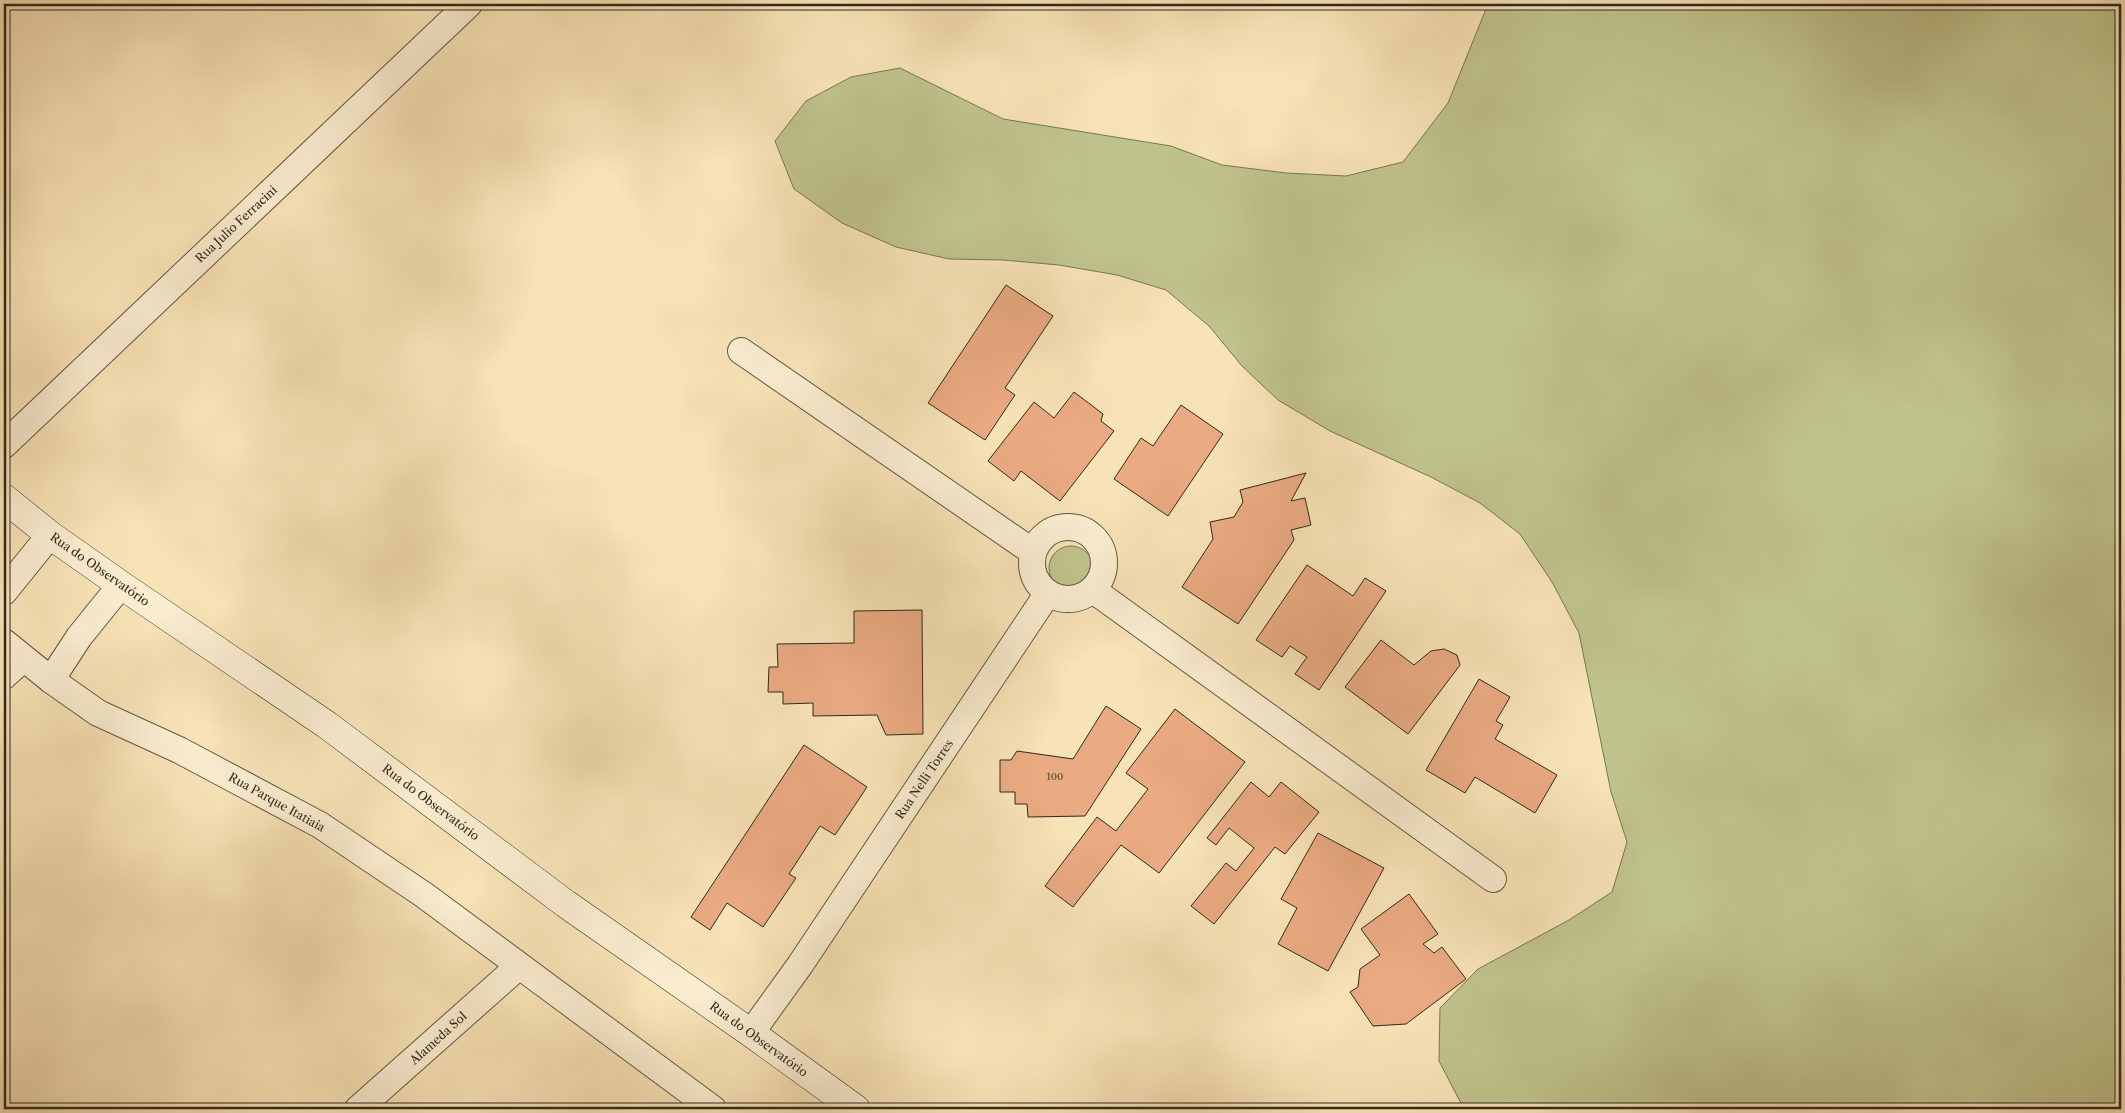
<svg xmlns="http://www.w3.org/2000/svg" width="2125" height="1113" font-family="'Libre Caslon Text',serif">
<rect width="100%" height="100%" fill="#f8e3b6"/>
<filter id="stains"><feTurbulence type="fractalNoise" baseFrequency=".004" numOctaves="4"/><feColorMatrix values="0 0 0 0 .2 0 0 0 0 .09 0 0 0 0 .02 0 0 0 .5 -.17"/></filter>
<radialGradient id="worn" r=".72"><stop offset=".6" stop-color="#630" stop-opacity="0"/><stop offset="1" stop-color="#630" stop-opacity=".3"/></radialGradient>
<g fill="#c0c38c" stroke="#787656">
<path d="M1488,4H2121V1109H1467L1463,1107L1439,1061L1440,1008L1478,969L1569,920L1612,892L1627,842L1611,792L1579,633L1552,582L1520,534L1480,503L1431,477L1330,431L1278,400L1242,366L1209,326L1166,290L1117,275L1059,265L1003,260L949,259L896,247L842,223L794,189L775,141L806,101L851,77L900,68L1003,119L1171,146L1222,165L1286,173L1346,176L1403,162L1448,103Z"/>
<circle cx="1071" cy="568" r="22"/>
</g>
<g fill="#eaaa82" stroke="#30291f">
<path d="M1006,285L1053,316L1005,388L1015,395L985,440L928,403Z"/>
<path d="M1074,392L1103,414L1101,421L1114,431L1060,501L1021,471L1014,481L988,461L1034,402L1054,418Z"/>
<path d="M1181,405L1223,434L1168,516L1114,479L1141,438L1153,446Z"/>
<path d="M1306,473L1291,501L1305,498L1311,525L1291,530L1294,540L1238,624L1182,587L1213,539L1210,522L1234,517L1243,502L1240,490Z"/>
<path d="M1307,565L1353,596L1365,578L1386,591L1319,690L1295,674L1307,657L1290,646L1282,657L1256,640Z"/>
<path d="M922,610L923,734L886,735L877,715L813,716V703L783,704V692H768L769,667H778L777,644L854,643V611Z"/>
<path d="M1381,640L1414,665L1431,651L1444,649L1457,655L1460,665L1408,734L1345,687Z"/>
<path d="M1479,679L1510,697L1496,721L1503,725L1495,739L1557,775L1535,813L1475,777L1465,793L1426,770Z"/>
<path d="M1106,706L1141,729L1085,816L1028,817L1027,804H1015V792H1000V760H1011L1017,751L1073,759Z"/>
<path d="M1175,709L1245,762L1159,873L1121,845L1073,907L1045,886L1097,817L1116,831L1148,789L1126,773Z"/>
<path d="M804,745L867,787L835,835L820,826L789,874L796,878L763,927L727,903L710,930L691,917Z"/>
<path d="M1251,782L1269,797L1281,782L1319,812L1285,854L1275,847L1214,924L1191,906L1226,863L1236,871L1254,848L1229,828L1216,845L1207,838Z"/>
<path d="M1318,833L1384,868L1328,971L1278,944L1297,908L1281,899Z"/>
<path d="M1409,894L1438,934L1423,944L1434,953L1442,947L1466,979L1406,1024L1373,1026L1350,992L1358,987L1360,969L1380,955L1361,929Z"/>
</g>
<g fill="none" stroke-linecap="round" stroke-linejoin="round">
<defs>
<g id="street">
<path d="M741,351L1033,552"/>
<path d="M4,445L469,4"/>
<circle cx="1068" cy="563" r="36"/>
<path d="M1093,590L1493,879"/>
<path d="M4,592L50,535"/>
<path d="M4,642L51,680L98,713L179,750L320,825L424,895L713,1109"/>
<path d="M4,676L23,659"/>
<path d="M51,680L79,637L121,585"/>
<path d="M751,1033L800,965L1048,593"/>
<path d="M358,1109L519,966"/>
</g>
<path id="secondary" d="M4,498L50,535L121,585L327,725L566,904L751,1033L856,1109"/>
</defs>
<use href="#street" stroke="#625845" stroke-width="28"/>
<use href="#secondary" stroke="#30291f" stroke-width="29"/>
<use href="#street" stroke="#faedd0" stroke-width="26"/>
<use href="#secondary" stroke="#faedd0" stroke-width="28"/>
</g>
<g text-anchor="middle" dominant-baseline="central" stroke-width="5" stroke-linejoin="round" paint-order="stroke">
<g font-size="10" fill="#5e4938">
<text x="1055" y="776">100</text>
</g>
<g font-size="12" fill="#30291f" stroke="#faedd0">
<text transform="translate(236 224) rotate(-43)">Rua Julio Ferracini</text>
<text transform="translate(100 569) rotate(35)">Rua do Observatório</text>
<text transform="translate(924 779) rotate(-56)">Rua Nelli Torres</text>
<text transform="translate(277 802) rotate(29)">Rua Parque Itatiaia</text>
<text transform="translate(431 802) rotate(37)">Rua do Observatório</text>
<text transform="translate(438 1038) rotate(-42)">Alameda Sol</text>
<text transform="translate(759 1039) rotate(36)">Rua do Observatório</text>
</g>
</g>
<rect width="2125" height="1113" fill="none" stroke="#f8e3b6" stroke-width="20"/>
<rect x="5" y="5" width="2115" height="1103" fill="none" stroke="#30291f" stroke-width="2.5"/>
<rect x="10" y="10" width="2105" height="1093" fill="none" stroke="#30291f"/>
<rect width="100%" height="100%" filter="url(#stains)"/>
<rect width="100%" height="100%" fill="url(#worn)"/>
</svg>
